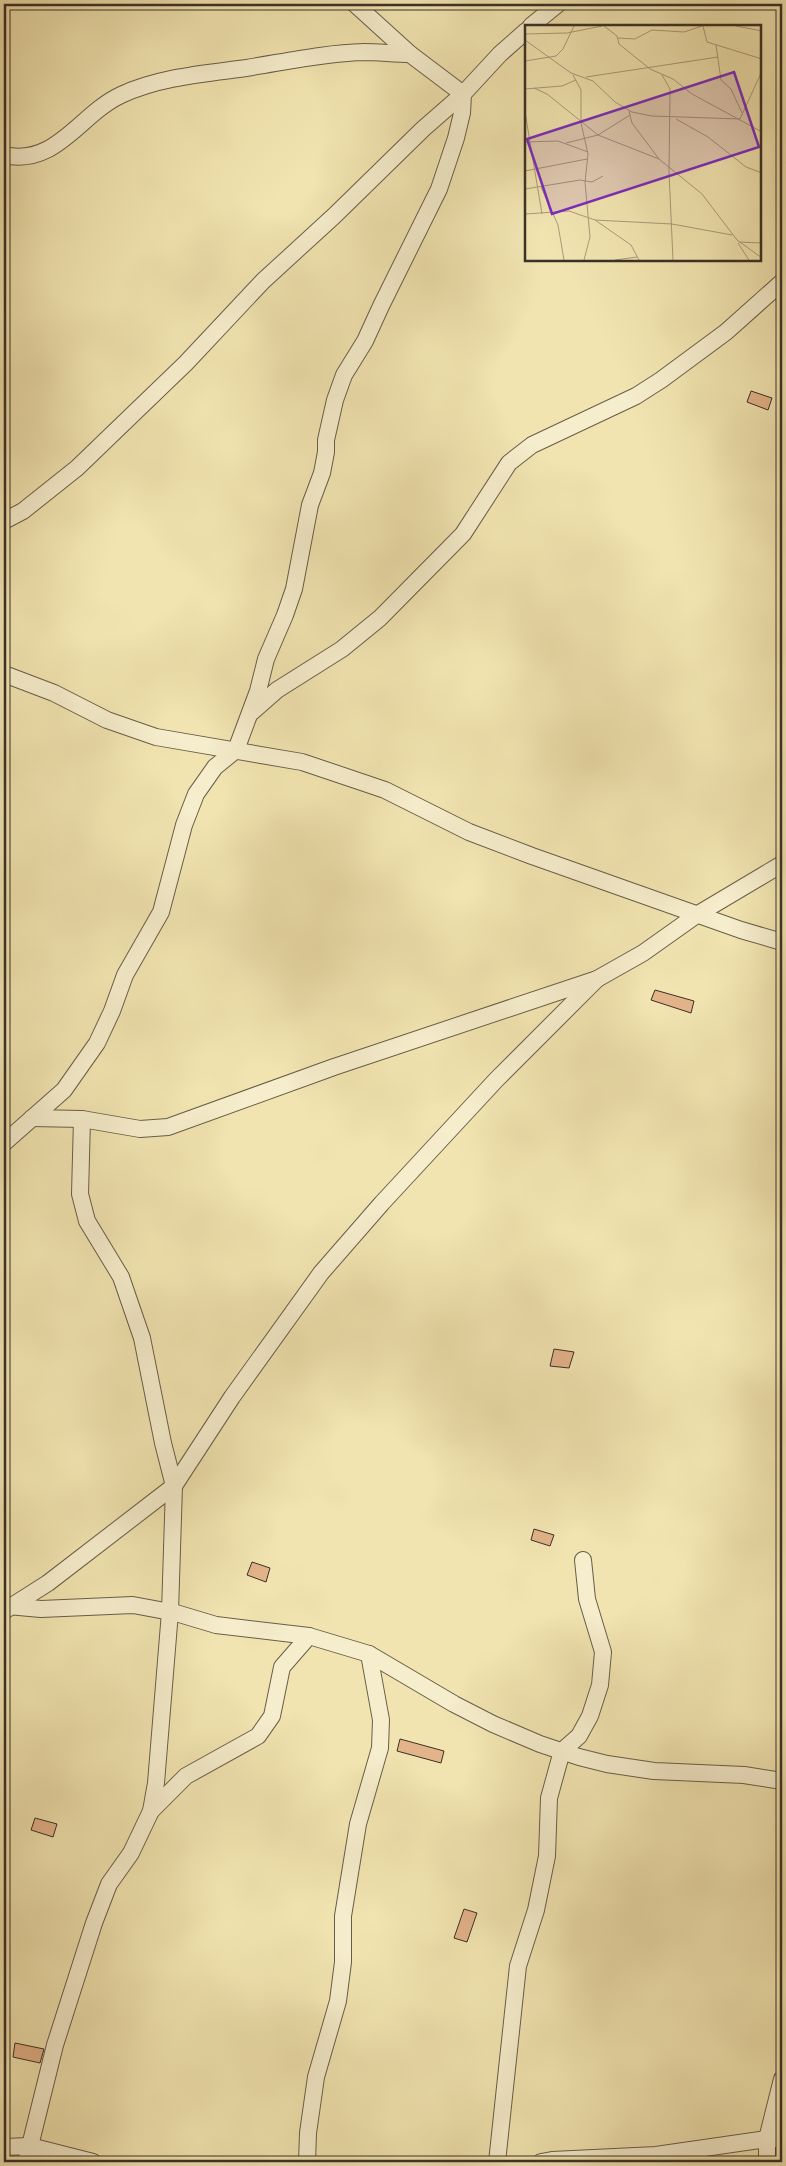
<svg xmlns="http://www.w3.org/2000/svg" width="786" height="2166" font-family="'IM FELL Double Pica',serif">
<rect width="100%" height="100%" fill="#f1e4b0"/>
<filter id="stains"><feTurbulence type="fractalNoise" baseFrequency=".004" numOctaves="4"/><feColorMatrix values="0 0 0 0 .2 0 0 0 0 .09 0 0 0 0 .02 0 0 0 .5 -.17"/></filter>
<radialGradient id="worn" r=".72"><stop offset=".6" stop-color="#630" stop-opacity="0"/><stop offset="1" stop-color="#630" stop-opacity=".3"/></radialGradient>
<g fill="#e3b38a" stroke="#3b3126">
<path d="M751,391L772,398L768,410L747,402Z"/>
<path d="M655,990L694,1001L691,1013L651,1000Z"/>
<path d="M554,1349L574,1352L569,1368L550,1366Z"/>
<path d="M534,1529L554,1535L550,1546L531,1540Z"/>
<path d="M252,1562L270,1568L266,1582L247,1575Z"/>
<path d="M400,1739L444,1751L441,1763L397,1751Z"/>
<path d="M35,1818L57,1824L53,1837L31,1830Z"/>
<path d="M464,1909L477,1913L467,1942L454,1938Z"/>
<path d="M15,2043L44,2049L40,2063L13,2057Z"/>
</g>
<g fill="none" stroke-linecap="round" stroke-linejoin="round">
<defs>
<g id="street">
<path d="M531,26L558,4"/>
<path d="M4,155C56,167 80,114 121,95C157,78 200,74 239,69C280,63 323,53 364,52C379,52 395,54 410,54"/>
<path d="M4,521L23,511L77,468L186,363L263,281L334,216L423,129L463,94L500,54L526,31"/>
<path d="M4,674L54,693L107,720L156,737L302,762L385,790L469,832L532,856L741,930L782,942"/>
<path d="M252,712L277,690L342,649L380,618L463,534L509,463L532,445L636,396L661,380L726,332L782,282"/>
<path d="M32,1118L82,1119L140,1129L168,1127L334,1067L597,979L643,953L698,914L782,864"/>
<path d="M4,1143L64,1090L97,1043L112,1011L125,975L161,912L184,825L196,794L215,767L236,750L258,691L266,659L285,615L294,589L310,505L322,473L326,452V440L335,400L344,375L365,341L381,306L439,189L456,138L462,113L463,94L410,54L355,4"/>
<path d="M8,1606L41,1609L133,1605L176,1613L216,1625L309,1636L369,1654L454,1704L493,1724L540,1744L579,1757L607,1764L654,1771L744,1775L782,1781"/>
<path d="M4,1611L48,1583L174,1486L232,1397L321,1273L382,1203L496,1080L597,979"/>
<path d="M151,1811L186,1776L258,1736L272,1716L282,1667L309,1636"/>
<path d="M4,2147L30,2146L93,2162"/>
<path d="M26,2162L55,2045L94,1923L109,1884L131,1853L151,1811L156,1783L170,1612L174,1486L163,1443L142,1338L121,1277L87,1221L80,1194L82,1119"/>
<path d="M307,2162L308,2133L316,2077L338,2001L343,1962V1916L358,1824L380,1748L381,1720L369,1654"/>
<path d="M497,2162L518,1966L536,1910L547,1856L549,1798L562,1751L579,1736L590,1716L600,1685L603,1652L587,1599L583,1560"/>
<path d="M541,2162L552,2160L656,2155L767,2139H782"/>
<path d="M767,2162V2139L782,2079"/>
</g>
</defs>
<use href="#street" stroke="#685e48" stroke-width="18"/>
<use href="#street" stroke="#f6edcc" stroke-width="16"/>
</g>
<g transform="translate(525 25)">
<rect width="236" height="236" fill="#f1e4b0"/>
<path fill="none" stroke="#a89c79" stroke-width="1" d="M79,1L92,11L94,19L125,44L148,54L167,69L237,107M178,1L182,17L237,34M211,1L237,6M0,9L42,8L77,1M93,13L110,14L127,5L159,7L177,1M0,15L46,48L68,56L90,77L107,87L127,91L215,94L237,46M191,20L196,55L206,64L217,88M0,36L31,31L38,24L49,1M48,50L56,65V98L63,129L60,157L65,212L59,235M137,50L145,64L144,147L148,235M61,52L193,32M9,63L22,69L73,110L134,134M0,64L37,61L51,55M104,86L107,98L134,134L177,169L212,215L237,233M0,87L17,189M151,94L183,112L221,142L237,148M0,117L33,116L63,127M41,118L73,110L105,90M0,146L62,134M16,162L33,200L39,235M0,164L55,155L67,157L78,151M0,189L44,186L70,195L147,199L207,210M70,195L106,220L114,235M214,217L237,218M213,218L224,235M90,235L112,232"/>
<path fill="#7b2cbf" fill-opacity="0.15" stroke="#7b2cbf" stroke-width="2.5" d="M209,47L234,122L27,189L2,114Z"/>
<rect width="236" height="236" fill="none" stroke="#3b3126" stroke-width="2.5"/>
</g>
<rect width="786" height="2166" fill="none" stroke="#f1e4b0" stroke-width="20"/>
<rect x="5" y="5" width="776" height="2156" fill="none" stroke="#3b3126" stroke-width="2.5"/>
<rect x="10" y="10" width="766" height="2146" fill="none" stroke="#3b3126"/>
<rect width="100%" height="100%" filter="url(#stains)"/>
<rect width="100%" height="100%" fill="url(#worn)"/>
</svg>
